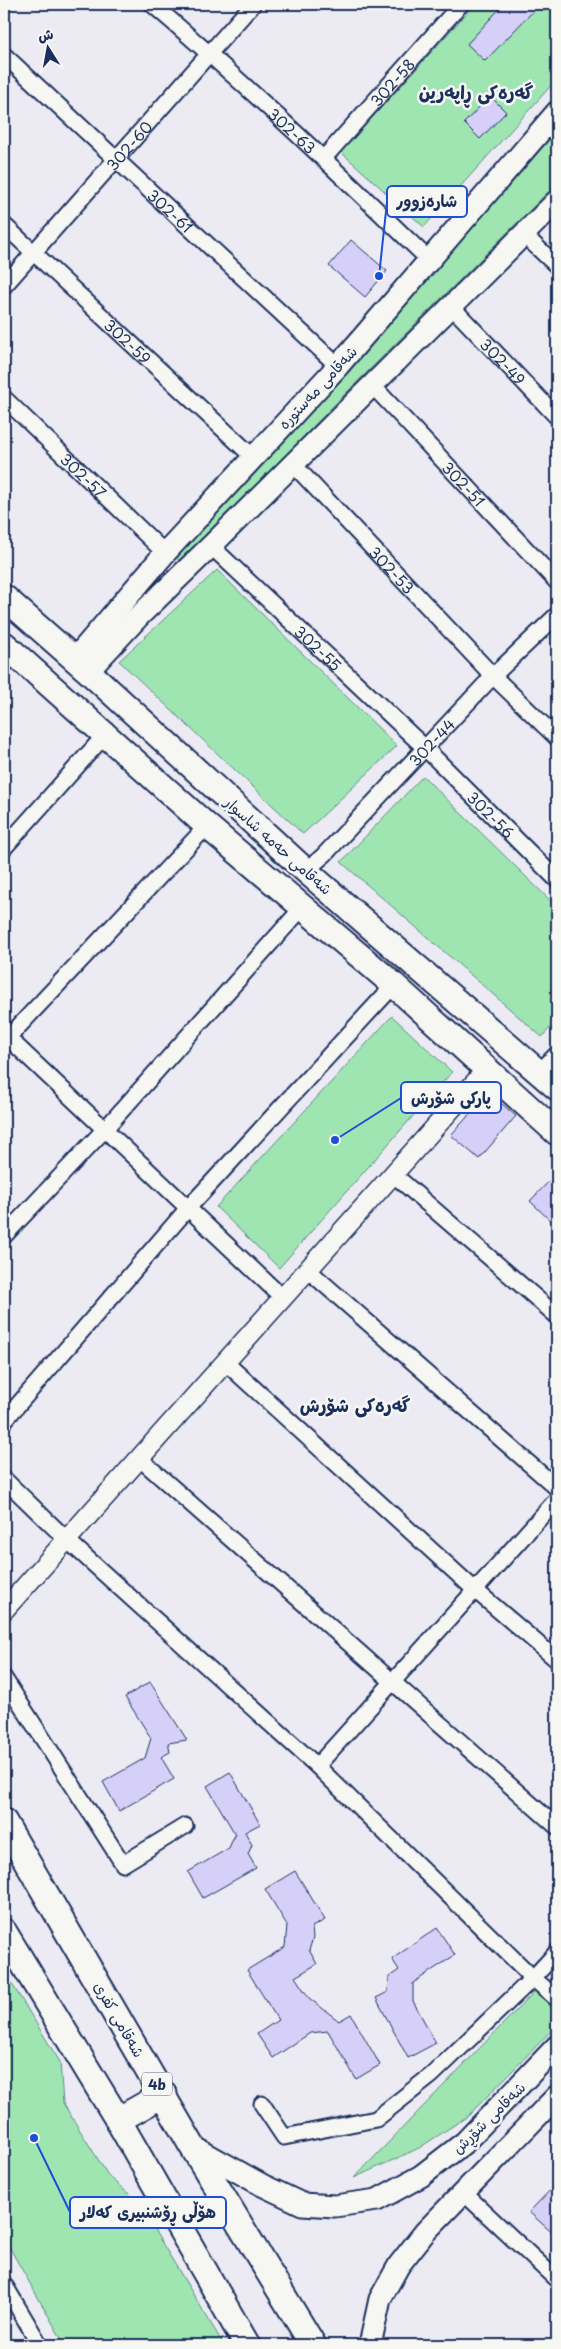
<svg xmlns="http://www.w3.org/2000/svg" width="561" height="2349" font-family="'Playpen Sans','Playpen Sans Arabic',sans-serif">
<rect width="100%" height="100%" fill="#ecebf4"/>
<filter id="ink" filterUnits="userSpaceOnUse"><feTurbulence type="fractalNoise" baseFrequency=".02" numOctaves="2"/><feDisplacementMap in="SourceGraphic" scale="10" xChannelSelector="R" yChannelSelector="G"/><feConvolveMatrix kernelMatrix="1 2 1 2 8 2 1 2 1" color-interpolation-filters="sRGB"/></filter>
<g filter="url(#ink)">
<g fill="#9fe5b1" stroke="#5d8a88">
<path d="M475,4H557V79L424,227L341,152Z"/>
<path d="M557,129V183L339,400L182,562L176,558Z"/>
<path d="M217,570L397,746L303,834L119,661Z"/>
<path d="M423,776L557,907V1020L542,1037L341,862Z"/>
<path d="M392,1016L452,1072L279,1268L216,1207Z"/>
<path d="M4,1971L60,2062L63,2103L109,2177L136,2200L224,2345H65L4,2238Z"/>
<path d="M535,1991L557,2011V2025L468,2116L419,2148L354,2178Z"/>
</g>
<g fill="#d6d0f9" stroke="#1b2f5e">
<path d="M504,4H540L485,61L467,44Z"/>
<path d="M490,96L506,112L480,139L464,123Z"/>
<path d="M351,240L387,271L365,297L329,266Z"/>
<path d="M489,1093L516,1116L479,1159L451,1135Z"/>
<path d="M557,1173V1227L530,1201Z"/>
<path d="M150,1682L187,1740L168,1743L170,1752L161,1757L174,1779L119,1811L103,1782L145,1758L151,1738L125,1697Z"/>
<path d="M230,1772L260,1824L245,1832L252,1845L248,1854L256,1868L203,1898L188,1872L229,1848L235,1834L207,1786Z"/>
<path d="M295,1871L325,1920L312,1927L313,1938L309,1950L317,1964L295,1977L309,1998L339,2021L351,2014L380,2065L356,2079L328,2031L310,2033L273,2058L257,2034L278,2020L247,1970L285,1947L287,1925L265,1889Z"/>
<path d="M437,1928L455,1955L413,1983V2001L436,2043L408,2058L376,1998L388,1992L389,1977L399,1970L392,1959Z"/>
<path d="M557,2183V2237L529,2212Z"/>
</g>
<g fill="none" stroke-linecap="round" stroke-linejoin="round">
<defs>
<g id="minor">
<path id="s1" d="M152,4C248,86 339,173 430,261"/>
<path id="s2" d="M4,55L338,366"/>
<path id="s3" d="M324,158L461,4"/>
<path id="s4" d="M4,225L252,456"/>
<path d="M523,234L557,266"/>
<path id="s5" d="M4,286L253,4"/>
<path id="s6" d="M451,306L557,417"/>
<path id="s7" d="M372,385L557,582"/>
<path id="s8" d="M4,398L165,553"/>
<path id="s9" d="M293,464L493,676L557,738"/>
<path id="s10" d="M211,546L425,748L557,880"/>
<path d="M4,848L105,735"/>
<path id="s11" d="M306,871L324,855L493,676L557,615"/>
<path d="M4,1034L283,1298"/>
<path d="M4,1042L207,826"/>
<path d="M539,1072L557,1054"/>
<path d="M393,1174L557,1316"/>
<path d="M4,1236L105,1129L294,917L302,906"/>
<path d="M308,1270L557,1488"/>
<path d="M225,1362L475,1590L557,1660"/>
<path d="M4,1421L189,1207L394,985"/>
<path d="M139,1458L557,1827"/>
<path d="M4,1479L67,1540L317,1766L533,1978L557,1999"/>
<path d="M4,1678L123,1864L185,1826"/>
<path d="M317,1766L557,1499"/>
<path d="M262,2104L284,2137L376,2119L432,2075L533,1978L557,1952"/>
<path d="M464,2193L557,2280"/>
<path d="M4,2284L40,2345"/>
</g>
<path id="tertiary" d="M4,1610L487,1069"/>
<g id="secondary">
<path d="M74,660L165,553L338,366L557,112"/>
<path d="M88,671L138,617L211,546L557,201"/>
<path d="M192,2146L262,2185L302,2204L335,2206L377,2200L421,2176L465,2142L557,2046"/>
<path d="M370,2345L380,2299L399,2265L425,2232L557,2096"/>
</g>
<g id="primary">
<path d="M4,597L88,671L306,871L557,1088"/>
<path d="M4,644L207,826L394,985L557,1133"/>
</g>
<g id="trunk">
<path d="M4,1822L192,2146L313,2345"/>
<path d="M4,1932L118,2120L247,2345"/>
<path d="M118,2120L164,2094"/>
</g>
</defs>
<use href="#minor" stroke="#1b2f5e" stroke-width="19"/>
<use href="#tertiary" stroke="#1b2f5e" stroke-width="22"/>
<use href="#secondary" stroke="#1b2f5e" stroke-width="25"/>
<use href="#primary" stroke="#1b2f5e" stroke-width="28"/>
<use href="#trunk" stroke="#1b2f5e" stroke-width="29"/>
<use href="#minor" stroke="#f6f6f2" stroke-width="15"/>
<use href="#tertiary" stroke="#f6f6f2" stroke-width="19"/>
<use href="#secondary" stroke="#f6f6f2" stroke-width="21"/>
<use href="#primary" stroke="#f6f6f2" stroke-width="24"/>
<use href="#trunk" stroke="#f6f6f2" stroke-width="25"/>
</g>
</g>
<g text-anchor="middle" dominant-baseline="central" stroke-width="5" stroke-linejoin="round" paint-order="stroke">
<rect fill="#f6f6f2" stroke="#5d6b8a" stroke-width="1" x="142" y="2072.5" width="30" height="23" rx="4"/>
<g font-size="14" font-weight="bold" fill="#1b2f5e">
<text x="157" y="2084">4b</text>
</g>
<g font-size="15" fill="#1b2f5e" stroke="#f6f6f2">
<text stroke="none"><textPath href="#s3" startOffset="102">302-58</textPath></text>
<text stroke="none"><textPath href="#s1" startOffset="189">302-63</textPath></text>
<text stroke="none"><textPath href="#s5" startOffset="188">302-60</textPath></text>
<text stroke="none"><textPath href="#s2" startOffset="228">302-61</textPath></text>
<text stroke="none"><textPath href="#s4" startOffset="170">302-59</textPath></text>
<text stroke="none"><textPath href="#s6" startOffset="76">302-49</textPath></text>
<text transform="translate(317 387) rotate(-47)">شەقامی مەستورە</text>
<text stroke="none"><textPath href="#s8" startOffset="111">302-57</textPath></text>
<text stroke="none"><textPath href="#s7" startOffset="135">302-51</textPath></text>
<text stroke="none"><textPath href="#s9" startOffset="145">302-53</textPath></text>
<text stroke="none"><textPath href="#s10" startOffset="148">302-55</textPath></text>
<text stroke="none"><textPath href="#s11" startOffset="180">302-44</textPath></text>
<text stroke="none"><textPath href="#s10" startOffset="388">302-56</textPath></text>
<text transform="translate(279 845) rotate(42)">شەقامی حەمە شاسوار</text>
<text transform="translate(120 2019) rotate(60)">شەقامی کفری</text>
<text transform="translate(488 2117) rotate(-44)">شەقامی شۆڕش</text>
</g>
<g font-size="18" font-weight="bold" fill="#1b2f5e" stroke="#f6f6f2">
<text x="476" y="91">گەرەکی ڕاپەرین</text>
<text x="355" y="1404">گەرەکی شۆرش</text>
</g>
</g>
<path fill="none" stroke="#1d4ed8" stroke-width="2" d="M379 276L387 202M335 1140L401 1098M34 2138L70 2212"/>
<g fill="#1d4ed8" stroke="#f6f6f2" stroke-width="2">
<circle cx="379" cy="276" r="5"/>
<circle cx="335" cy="1140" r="5"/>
<circle cx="34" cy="2138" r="5"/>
</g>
<g fill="#f6f6f2" stroke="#1d4ed8" stroke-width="2">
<rect x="387" y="186" width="80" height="31" rx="5"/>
<rect x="401" y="1082" width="100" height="31" rx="5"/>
<rect x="70" y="2197" width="156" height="31" rx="5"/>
</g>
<g font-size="16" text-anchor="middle" font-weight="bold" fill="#1b2f5e">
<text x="427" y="207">شارەزوور</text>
<text x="451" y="1104">پارکی شۆرش</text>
<text x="148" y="2218">هۆڵی ڕۆشنبیری کەلار</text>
</g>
<rect width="561" height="2349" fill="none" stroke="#f6f6f2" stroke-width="20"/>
<rect x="10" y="10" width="541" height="2329" fill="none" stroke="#1b2f5e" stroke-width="2" filter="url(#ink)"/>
<g transform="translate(48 48) rotate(349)" stroke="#f6f6f2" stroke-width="4" paint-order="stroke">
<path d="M0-4L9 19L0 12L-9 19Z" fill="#1b2f5e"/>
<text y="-8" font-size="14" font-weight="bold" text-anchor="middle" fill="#1b2f5e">ش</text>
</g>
</svg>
